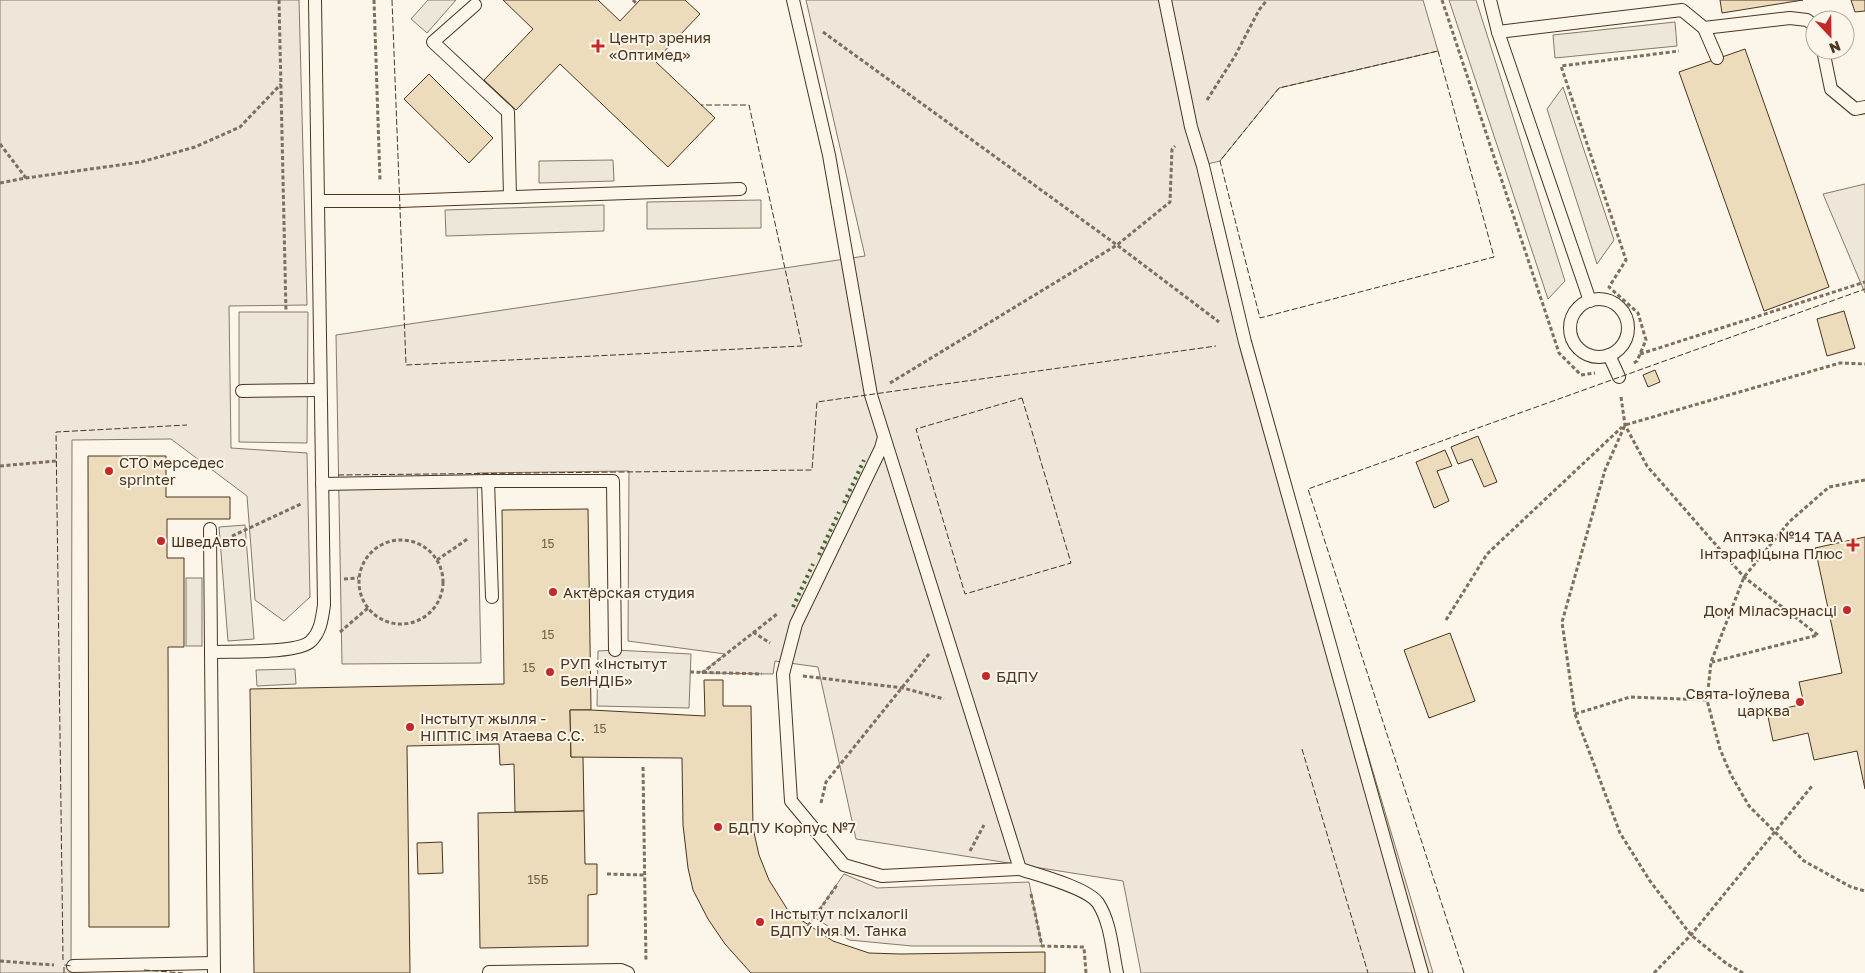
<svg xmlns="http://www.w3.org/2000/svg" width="1865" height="973" font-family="'Golos Text',sans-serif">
<rect width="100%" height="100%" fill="#fbf6e9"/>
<g fill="#ede6d9" stroke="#887966">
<path d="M0,0H299L307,305L229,306L231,448L307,453L310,597L284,621L255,600L247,496L171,439L72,440L71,973H0Z"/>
<path d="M806,0H1423L1438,51L1279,88L1220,161L1203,165L1245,342L1433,973H1141L1123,881L856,839L818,667L775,661L773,674L702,673L725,654L628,641L629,471L477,473L481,663L342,664L336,335L865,256Z"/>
<path d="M1865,184V293L1823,194Z"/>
<path d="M844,874L877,888L1029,882L1042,946H912L849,940L814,917Z"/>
</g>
<g fill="#ede7d9" stroke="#887966">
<path d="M428,0H456L427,33L411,19Z"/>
<path d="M1449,0H1476L1565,281L1548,299Z"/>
<path d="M1675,22L1677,46L1555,58L1553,35Z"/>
<path d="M1563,87L1614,240L1597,264L1547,109Z"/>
<path d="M613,160L614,181L539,183V161Z"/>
<path d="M761,200V228L647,229V202Z"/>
<path d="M604,205V231L446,236L445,210Z"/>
<path d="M239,312H308L307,443L239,442Z"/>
<path d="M245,525L254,639L228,641L219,527Z"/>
<rect x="186" y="578" width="16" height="68"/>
<path d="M615,650L691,654L689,708L597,706L598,651Z"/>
<path d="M295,669L296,684L257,686L256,670Z"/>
</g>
<g fill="#ecdcbc" stroke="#4a3520">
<path d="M503,0H598L620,21L640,0H685L700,14L655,61L715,118L668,167L560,64L516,110L484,80L533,29Z"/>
<path d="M1720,0H1803L1722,13Z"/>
<path d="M1851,0H1865V11L1855,12Z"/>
<path d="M1745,49L1829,287L1764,311L1679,72Z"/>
<path d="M429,74L493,138L469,163L404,99Z"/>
<path d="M1844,311L1855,348L1827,356L1817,319Z"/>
<path d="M1655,370L1660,382L1648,387L1643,375Z"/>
<path d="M1478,436L1497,482L1484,487L1472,459L1458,464L1451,447Z"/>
<path d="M1445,450L1452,466L1437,471L1449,501L1434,508L1416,462Z"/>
<path d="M88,456H166V497H230V519H167V558H184V647H168L169,927H89Z"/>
<path d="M588,509L591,710H570L571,757L583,756L584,811L515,812L514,764L500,765L499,744L407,746L410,973H254L250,689L504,684L502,510Z"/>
<path d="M1865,537V789L1857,751L1814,760L1808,733L1773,741L1767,712L1804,704L1799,682L1842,673L1815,548Z"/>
<path d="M1450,633L1475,701L1429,718L1404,650Z"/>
<path d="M704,680H723V706H751L753,828L759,855L769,880L789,912L833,941L869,953L900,954L1045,952V973H751L725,944L708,919L693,890L688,868L683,825L682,758L571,757L570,710H591L705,716Z"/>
<path d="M584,811L585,864H597V894L588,895V946L480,948L478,813Z"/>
<path d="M442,842L443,873L418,874L417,843Z"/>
</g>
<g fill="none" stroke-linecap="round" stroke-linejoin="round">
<defs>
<g id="service">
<path d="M793,0L829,155L871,395L1020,869L882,876L844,865L791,801L783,674L796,624L881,448L884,437"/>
<path d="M1165,0L1191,127L1203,166L1245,342L1422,973"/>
<path d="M1490,0L1498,32L1590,301"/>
<path d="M475,5L433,42L508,112L510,197"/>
<path d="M1704,28L1717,58"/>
<path d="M1498,32L1682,10L1704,28L1790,18L1807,20L1815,26"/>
<path d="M1823,50L1831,89L1855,109L1865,107"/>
<path d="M318,201H400L740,189"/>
<circle cx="1599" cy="328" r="29"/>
<path d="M1609,355L1619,377"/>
<path d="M242,391L320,390"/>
<path d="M488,481L492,597"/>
<path d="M322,484L488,481H613L615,650"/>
<path d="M210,529L211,652"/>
<path d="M1020,869C1038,875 1088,888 1098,903C1111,923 1112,950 1117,973"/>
<path d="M73,966L213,963"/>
<path d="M214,973L211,652C231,651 299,654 311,641C321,631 322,618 324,605L315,0"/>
<path d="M489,973V972L621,970L628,973"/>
</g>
</defs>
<use href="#service" stroke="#4a3520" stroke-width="14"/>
<g stroke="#7f6f5c" stroke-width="3" stroke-dasharray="4 2.5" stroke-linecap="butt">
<path d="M279,0L286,312"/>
<path d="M374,0L380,180"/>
<path d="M633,0L637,4"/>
<path d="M1442,0L1559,353L1581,375L1595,373"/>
<path d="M823,32L1117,245L1219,322"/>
<path d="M1207,100L1235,56L1259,10L1267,0"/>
<path d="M0,144L26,178"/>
<path d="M0,183L26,178L141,162L195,147L240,127L281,84"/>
<path d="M1640,354L1865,282"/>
<path d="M1634,363L1637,361L1646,340L1638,313L1609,287L1626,260L1561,66L1679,51"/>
<path d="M890,383L1117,245L1170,202L1172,149L1175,146"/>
<path d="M1621,397L1625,425L1647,466L1744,577L1818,635L1712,662"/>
<path d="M0,466L56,461"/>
<path d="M1865,480L1829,487L1789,522L1744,577L1711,662L1707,700L1720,749L1731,775L1749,806L1804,861L1851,887L1865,891"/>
<path d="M232,536L301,504"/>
<circle cx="401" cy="582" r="42"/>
<path d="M437,560L469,538"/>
<path d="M344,579L358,578"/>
<path d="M1446,620L1487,554L1622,427"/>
<path d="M340,632L368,608"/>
<path d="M753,632L770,643"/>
<path d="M690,672L762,674"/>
<path d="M702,673L777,614"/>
<path d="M803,676L903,688L944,699"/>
<path d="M1575,714L1630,697L1707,700"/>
<path d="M643,767L646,962"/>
<path d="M821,803L826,782L929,654"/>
<path d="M970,851L984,825"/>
<path d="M607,874L644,875"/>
<path d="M1031,894L1042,946L1084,947L1086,973"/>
<path d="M808,926L837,885"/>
<path d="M0,961L54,965"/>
<path d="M1654,973L1691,935L1812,786"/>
<path d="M1743,973L1727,964L1691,935L1650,881L1620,833L1575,714L1562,622L1605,470L1625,425L1840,363L1865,364"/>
</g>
<use href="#service" stroke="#fbf6e9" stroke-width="12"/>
<g stroke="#436837" stroke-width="4" stroke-dasharray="2.5 4" stroke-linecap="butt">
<path d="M844,503L864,460"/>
<path d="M819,555L839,512"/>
<path d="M793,607L813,564"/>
</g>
<g stroke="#4a3520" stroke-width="1" stroke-dasharray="6 2.5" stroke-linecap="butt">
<path d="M392,0L406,365L802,346L749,105H701"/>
<path d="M1438,51L1494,257L1260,318L1220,161L1279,88Z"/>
<path d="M1022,398L1071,563L965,594L916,429Z"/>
<path d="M338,475L812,470L817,402L1216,346"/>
<path d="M1302,749L1368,973"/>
<path d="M63,960L56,432L187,425"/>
<path d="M144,970L183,973"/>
<path d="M64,973V965L72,966"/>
<path d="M1464,973L1308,489L1865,289"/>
</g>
</g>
<g fill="#c62828" stroke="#fbf6e9" stroke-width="2">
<path d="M595.5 38.5h5v5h5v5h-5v5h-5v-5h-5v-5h5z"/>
<circle cx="109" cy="471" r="5"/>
<circle cx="161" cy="541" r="5"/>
<path d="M1850.5 537.5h5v5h5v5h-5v5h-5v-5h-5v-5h5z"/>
<circle cx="553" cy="592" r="5"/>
<circle cx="1847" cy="610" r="5"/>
<circle cx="550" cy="672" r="5"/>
<circle cx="986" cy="676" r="5"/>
<circle cx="1800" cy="702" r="5"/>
<circle cx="410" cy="727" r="5"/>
<circle cx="718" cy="827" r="5"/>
<circle cx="760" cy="922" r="5"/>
</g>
<g text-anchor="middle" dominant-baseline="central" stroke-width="4" stroke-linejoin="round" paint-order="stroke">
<g font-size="12" fill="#725f47">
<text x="548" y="543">15</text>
<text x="548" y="634">15</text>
<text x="529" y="667">15</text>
<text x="600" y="728">15</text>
<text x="538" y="879">15Б</text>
</g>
<g font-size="15" fill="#4a3520" stroke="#fbf6e9" text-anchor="start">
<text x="609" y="37">Центр зрения<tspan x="609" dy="17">«Оптимед»</tspan></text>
<text x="119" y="462">СТО мерседес<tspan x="119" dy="17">sprinter</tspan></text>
<text x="1843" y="536" text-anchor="end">Аптэка №14 ТАА<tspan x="1843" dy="17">Інтэрафіцына Плюс</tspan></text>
<text x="171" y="541">ШведАвто</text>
<text x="563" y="592">Актёрская студия</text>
<text x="1837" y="610" text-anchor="end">Дом Міласэрнасці</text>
<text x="560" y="663">РУП «Інстытут<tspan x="560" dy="17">БелНДІБ»</tspan></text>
<text x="996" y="676">БДПУ</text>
<text x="1790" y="693" text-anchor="end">Свята-Іоўлева<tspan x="1790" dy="17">царква</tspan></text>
<text x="420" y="718">Інстытут жылля -<tspan x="420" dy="17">НІПТІС імя Атаева С.С.</tspan></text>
<text x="728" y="827">БДПУ Корпус №7</text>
<text x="770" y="913">Інстытут псіхалогіі<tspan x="770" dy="17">БДПУ імя М. Танка</tspan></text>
</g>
</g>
<g transform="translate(1830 35) rotate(158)"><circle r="24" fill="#fbf6e9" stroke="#b4a999"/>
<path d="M0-4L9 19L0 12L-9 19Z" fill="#c62828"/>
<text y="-8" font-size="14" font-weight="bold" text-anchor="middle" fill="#4a3520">N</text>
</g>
</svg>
